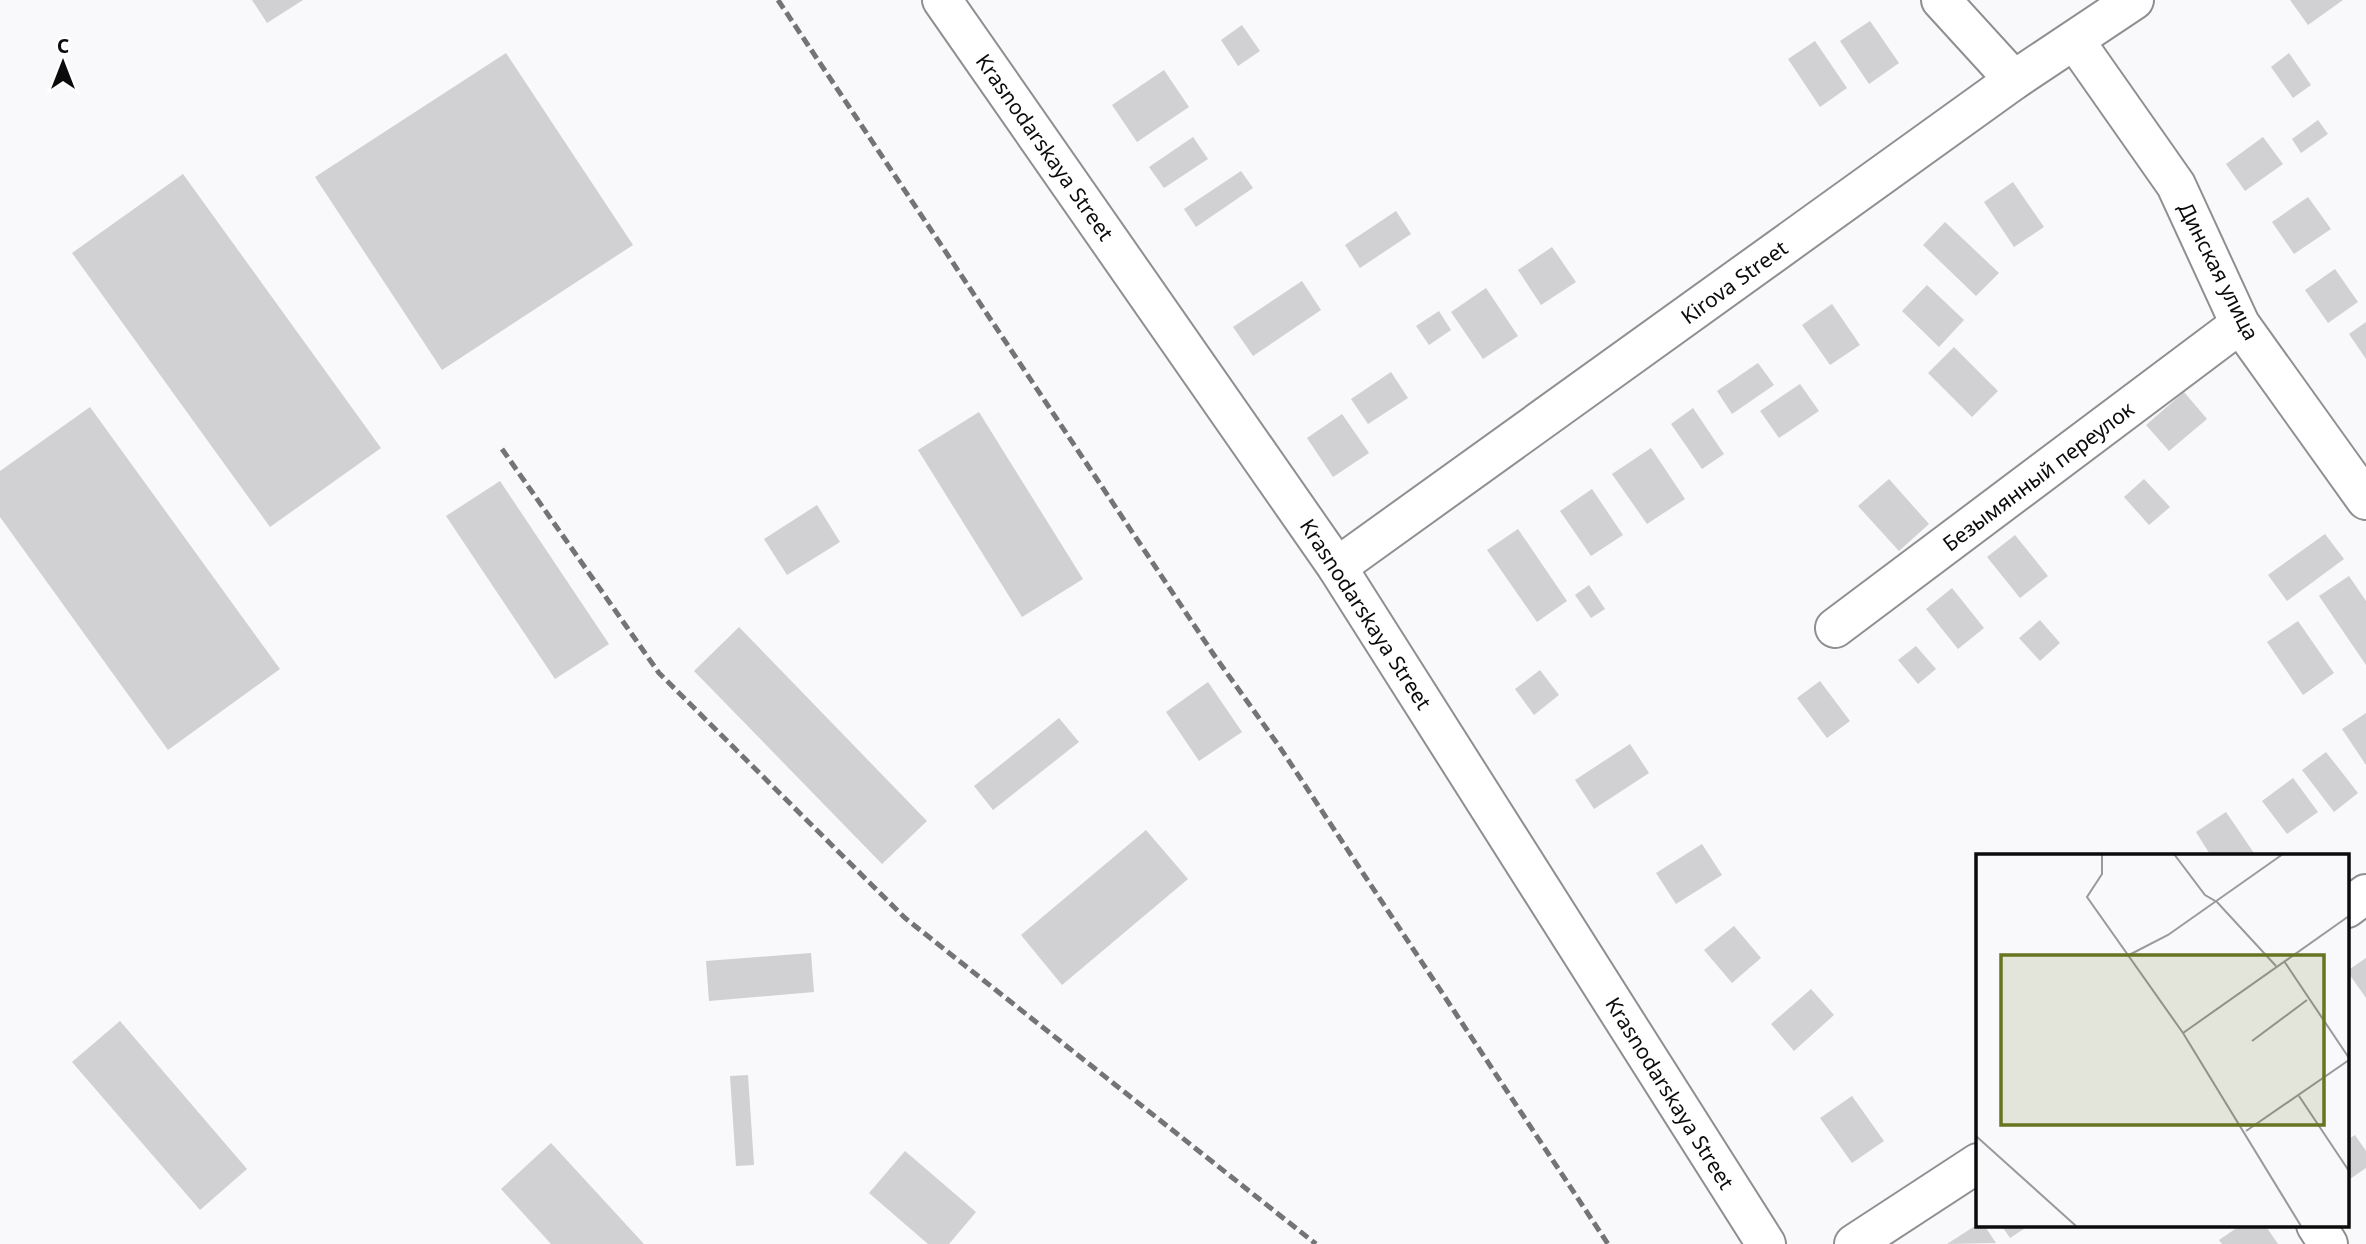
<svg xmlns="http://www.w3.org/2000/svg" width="2366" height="1244" font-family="'Noto Sans',sans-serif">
<rect width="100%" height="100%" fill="#f9f8fb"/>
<g fill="#d1d0d3">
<path d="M252,0H303L267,23Z"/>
<path d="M2290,0H2343L2308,25Z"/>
<path d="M1870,21L1899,63L1869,84L1840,41Z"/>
<path d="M1242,25L1260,51L1238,66L1221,40Z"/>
<path d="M1815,41L1847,88L1820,107L1788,59Z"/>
<path d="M506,53L633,245L442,370L315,177Z"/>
<path d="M2289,53L2311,85L2293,98L2271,67Z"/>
<path d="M1164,70L1189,107L1137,142L1112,105Z"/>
<path d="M2318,120L2328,134L2301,153L2292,139Z"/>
<path d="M1193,137L1208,159L1164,188L1149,167Z"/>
<path d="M2263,137L2283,164L2245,191L2226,164Z"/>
<path d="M1241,171L1253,188L1196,227L1184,209Z"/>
<path d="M183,174L381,448L270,527L72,253Z"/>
<path d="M2013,182L2044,227L2014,247L1984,202Z"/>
<path d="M2308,197L2331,229L2294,254L2272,222Z"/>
<path d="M1396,211L1411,234L1360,268L1345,245Z"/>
<path d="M1945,222L1999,273L1976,296L1923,245Z"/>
<path d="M1552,247L1576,282L1541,305L1518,270Z"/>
<path d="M2335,269L2358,302L2328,323L2305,290Z"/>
<path d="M1302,281L1321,310L1253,356L1233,327Z"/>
<path d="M1927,285L1964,320L1939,347L1902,311Z"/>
<path d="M1486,288L1518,336L1483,359L1451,312Z"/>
<path d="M1832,304L1860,345L1830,365L1802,325Z"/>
<path d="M1439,311L1451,330L1429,345L1416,326Z"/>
<path d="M2366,322V359L2349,334Z"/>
<path d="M1954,347L1998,391L1972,417L1928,373Z"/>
<path d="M1758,363L1774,385L1732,414L1717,391Z"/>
<path d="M1391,372L1408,398L1368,424L1351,399Z"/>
<path d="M1800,384L1819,411L1779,438L1760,411Z"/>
<path d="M2184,392L2207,419L2169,451L2146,425Z"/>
<path d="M90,407L280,669L168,750L0,517V471Z"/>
<path d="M1693,408L1724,454L1702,469L1671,424Z"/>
<path d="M979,412L1083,579L1022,617L918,450Z"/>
<path d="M1342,414L1369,453L1333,477L1307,438Z"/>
<path d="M1651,448L1685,499L1647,524L1612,474Z"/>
<path d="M1889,479L1929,524L1899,551L1858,506Z"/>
<path d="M2144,479L2170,507L2149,525L2124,497Z"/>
<path d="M500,481L609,644L555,679L446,516Z"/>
<path d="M1592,489L1623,535L1591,556L1560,511Z"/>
<path d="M817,505L840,542L787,575L764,539Z"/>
<path d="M1518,529L1567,601L1537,622L1487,550Z"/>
<path d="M2325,534L2344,559L2287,601L2268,575Z"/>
<path d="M2015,535L2048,576L2020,598L1987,557Z"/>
<path d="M2349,576L2366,601V665L2319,596Z"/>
<path d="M1589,585L1605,609L1591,618L1575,595Z"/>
<path d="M1952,588L1984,628L1958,649L1926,609Z"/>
<path d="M2040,620L2060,643L2040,661L2019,638Z"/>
<path d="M2298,621L2334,673L2303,695L2267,642Z"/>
<path d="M739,627L927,821L882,864L694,671Z"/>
<path d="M1916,646L1936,669L1918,684L1898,660Z"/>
<path d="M1540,670L1559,695L1534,715L1515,689Z"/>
<path d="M1820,681L1850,721L1827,738L1797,698Z"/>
<path d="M1208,682L1242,732L1199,761L1166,712Z"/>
<path d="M2366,713V765L2342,729Z"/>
<path d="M1059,718L1079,742L993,810L974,786Z"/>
<path d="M1630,744L1649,773L1594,809L1575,780Z"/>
<path d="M2326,752L2358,793L2334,812L2302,770Z"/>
<path d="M2293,778L2318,812L2287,834L2262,801Z"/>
<path d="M2226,812L2256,856H2211L2196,832Z"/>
<path d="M1146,830L1188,879L1062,985L1021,935Z"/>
<path d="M1702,844L1722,875L1676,904L1656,873Z"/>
<path d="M1734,926L1761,958L1732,983L1704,950Z"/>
<path d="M811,953L814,992L709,1001L706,961Z"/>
<path d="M2366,958V998L2347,971Z"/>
<path d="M1811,989L1834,1015L1794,1051L1771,1024Z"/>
<path d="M120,1021L247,1169L200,1210L72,1062Z"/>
<path d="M748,1075L754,1165L736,1166L730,1076Z"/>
<path d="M1852,1096L1884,1141L1852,1163L1820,1118Z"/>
<path d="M2355,1135L2366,1151V1168L2347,1181V1140Z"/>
<path d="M551,1143L644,1244H551L501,1189Z"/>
<path d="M905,1151L976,1212L949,1244H928L869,1193Z"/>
<path d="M1978,1224L1984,1225L1996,1243L1947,1244Z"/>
<path d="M2001,1225H2030L2010,1238Z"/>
<path d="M2241,1225H2265L2278,1244H2222L2219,1240Z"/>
</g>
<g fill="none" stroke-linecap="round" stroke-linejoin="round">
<defs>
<g id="minor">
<path d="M942,0L1337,567L1766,1244"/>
<path d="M1941,0L2014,80"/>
<path d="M2075,41L2176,185L2240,324L2366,500"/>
<path d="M1337,567L2014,80L2134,0"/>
<path d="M1835,628L2240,324"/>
<path d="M2347,908L2366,894"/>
<path d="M2316,1225L2328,1244"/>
<path d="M1854,1244L1978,1163"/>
</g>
</defs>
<use href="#minor" stroke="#8f8e91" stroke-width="42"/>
<use href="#minor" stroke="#fff" stroke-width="38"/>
<g stroke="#747476" stroke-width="5" stroke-dasharray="10 5" stroke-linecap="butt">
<path d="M778,0L1214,655L1279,746L1608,1244"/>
<path d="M502,449L659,673L905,918L1316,1244"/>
</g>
</g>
<g text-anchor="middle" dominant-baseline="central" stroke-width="6" stroke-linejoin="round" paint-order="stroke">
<g font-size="21" fill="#0b0b0c" stroke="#fff">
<text transform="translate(1045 147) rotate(55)">Krasnodarskaya Street</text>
<text transform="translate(2219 271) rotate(63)">Динская улица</text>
<text transform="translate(1734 282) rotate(-36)">Kirova Street</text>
<text transform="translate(2038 476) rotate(-37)">Безымянный переулок</text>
<text transform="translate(1366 614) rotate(57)">Krasnodarskaya Street</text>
<text transform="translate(1670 1093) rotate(58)">Krasnodarskaya Street</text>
</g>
</g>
<g transform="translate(1976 854)">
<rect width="373" height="373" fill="#f9f8fb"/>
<path fill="none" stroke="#9a999b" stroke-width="2" d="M126,0V20L111,43L207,179L325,372M198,0L229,41L241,48L300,112M153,101L192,81L307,0M308,107L373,204M207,179L373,62M276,187L331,146M323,242L373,317M270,277L373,206M0,282L100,372"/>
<path fill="#677521" fill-opacity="0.15" stroke="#677521" stroke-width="3.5" d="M25,101H348V271H25Z"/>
<rect width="373" height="373" fill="none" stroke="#0b0b0c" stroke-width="3.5"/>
</g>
<g transform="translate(63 63)" stroke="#ffffff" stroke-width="5" paint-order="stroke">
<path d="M0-5L12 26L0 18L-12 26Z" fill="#0b0b0c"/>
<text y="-10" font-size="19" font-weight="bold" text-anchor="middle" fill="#0b0b0c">С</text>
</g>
</svg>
